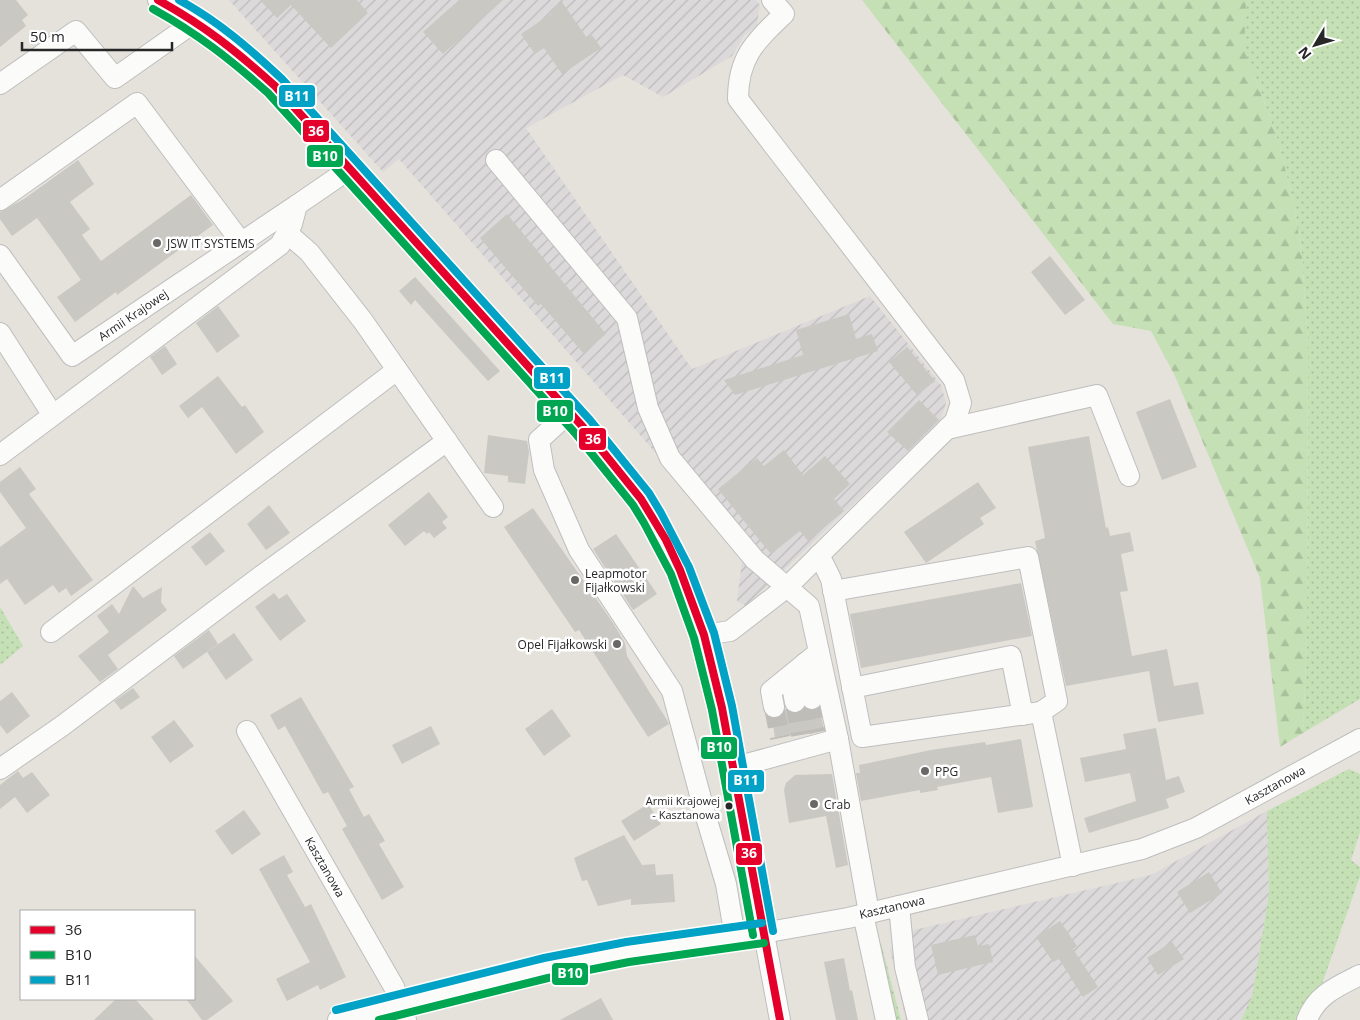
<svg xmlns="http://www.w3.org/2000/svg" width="1360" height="1020" font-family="'Open Sans',sans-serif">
<defs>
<pattern id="industrial-furrows" width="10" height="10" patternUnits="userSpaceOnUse" patternTransform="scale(1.25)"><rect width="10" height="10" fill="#dcd9db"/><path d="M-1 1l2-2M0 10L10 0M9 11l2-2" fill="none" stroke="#bdbabc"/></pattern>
<pattern id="grass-dots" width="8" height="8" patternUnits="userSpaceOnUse" patternTransform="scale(1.25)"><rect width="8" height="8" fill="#c5e0b5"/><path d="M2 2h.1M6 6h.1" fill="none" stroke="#a9c09c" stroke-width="1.8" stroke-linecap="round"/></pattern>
<pattern id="forest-firs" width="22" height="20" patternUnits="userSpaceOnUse" patternTransform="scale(1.25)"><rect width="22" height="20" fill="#c5e0b5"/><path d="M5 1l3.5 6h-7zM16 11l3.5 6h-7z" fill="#a9c09c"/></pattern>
</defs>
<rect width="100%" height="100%" fill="#e5e2dc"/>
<g fill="url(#industrial-furrows)">
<path d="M229,0H756L760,5L757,25L744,36L732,56L663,97L623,75L526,128L692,369L870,296L941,385L946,403L940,422L746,606L737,601L743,553L399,159L383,172Z"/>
<path d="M1267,811L1269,894L1252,997L1241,1020H906L890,950L901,933L1151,875Z"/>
</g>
<g fill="url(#grass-dots)">
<path d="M1237,0H1360V699L1303,733L1307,637L1308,343L1302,256L1293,201L1279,144L1258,84L1235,30Z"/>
<path d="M0,607L23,646L0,665Z"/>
<path d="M1349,769L1360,774V832L1351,860L1360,867V876L1321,987L1303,1005L1296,1020H1241L1252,997L1269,894L1267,811Z"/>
<path d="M881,943L901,1020H890L876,944Z"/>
</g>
<path fill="url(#forest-firs)" d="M862,0H1246L1244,50L1258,84L1279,144L1293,201L1302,256L1308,343L1307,637L1303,733L1280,747L1260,578L1175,376L1151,331L1113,324Z"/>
<g fill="#cac8c3">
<path d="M0,0H16L28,15L22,20L26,26L0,47Z"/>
<path d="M260,0H357L368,13L331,48L291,5L277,18Z"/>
<path d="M459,0H503L443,54L423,32Z"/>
<path d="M562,2L587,38L592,35L601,48L562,74L544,48L535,54L521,34L551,14L549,11Z"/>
<path d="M78,160L94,184L70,202L90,229L82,235L101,261L191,195L213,225L117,295L116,292L75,322L57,297L81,280L61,251L37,218L12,236L0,219V212L24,199Z"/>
<path d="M507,214L606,334L583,353L541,304L538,306L480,238Z"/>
<path d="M1050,256L1085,300L1065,315L1031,272Z"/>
<path d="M415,277L500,371L488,381L415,300L411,305L399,291Z"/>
<path d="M218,306L240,336L217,353L196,323Z"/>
<path d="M849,314L856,339L872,334L878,351L735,395L724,380L803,355L796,330Z"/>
<path d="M165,346L177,364L162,375L150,357Z"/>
<path d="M907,347L935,381L917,395L889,362Z"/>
<path d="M218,376L242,407L245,405L264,432L236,454L202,407L188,418L179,406Z"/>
<path d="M1170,399L1197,467L1162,480L1136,412Z"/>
<path d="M919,400L939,420L908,451L887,432Z"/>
<path d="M488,435L527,441L529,452L525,484L508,482V476L484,473Z"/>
<path d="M1089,436L1106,528L1108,527L1110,536L1130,532L1134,551L1121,554L1128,591L1120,592L1132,656L1167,649L1174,686L1198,682L1204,714L1158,722L1149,671L1066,686L1035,541L1045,538L1028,447Z"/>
<path d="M784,450L803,475L825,456L850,484L834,499L844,511L808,541L800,531L771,554L718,489L757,458L764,466Z"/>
<path d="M20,467L36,489L29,494L93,580L71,596L66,588L59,593L53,585L25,605L7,579L0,584V547L26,528L0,492V482Z"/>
<path d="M978,482L996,508L980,518L984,524L926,563L904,532Z"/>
<path d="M429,492L448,517L442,522L447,528L434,538L429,532L427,534L424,531L405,546L388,525Z"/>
<path d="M269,505L290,533L266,550L247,524Z"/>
<path d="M533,508L613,623L625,643L627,656L667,720L669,724L648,737L579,630L575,632L504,527Z"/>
<path d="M210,532L225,551L206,566L191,547Z"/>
<path d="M616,534L657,594L633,610L593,549Z"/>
<path d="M1021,583L1032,636L861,668L850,614Z"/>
<path d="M133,586L143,598L162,587L161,602L167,610L108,655L118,669L100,682L78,656L109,632L97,616L112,604L119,614Z"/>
<path d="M274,593L279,599L287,594L306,621L280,641L255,607Z"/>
<path d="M209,630L218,644L183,669L174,656Z"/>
<path d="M234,633L253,660L226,680L207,652Z"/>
<path d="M133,688L140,697L121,710L114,701Z"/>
<path d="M12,692L30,716L7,734L0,725V701Z"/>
<path d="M301,697L354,787L349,789L364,817L369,814L385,841L379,844L404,887L382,900L342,829L347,826L328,792L323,794L285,726L278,730L270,715Z"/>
<path d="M805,708L814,711L819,708L824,729L775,738L772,718L781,716L785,709L791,713L797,714Z"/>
<path d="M552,709L571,736L544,756L525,729Z"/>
<path d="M174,720L194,746L170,763L151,737Z"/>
<path d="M431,726L440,744L402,764L392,745Z"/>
<path d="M1156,728L1166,780L1179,776L1185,792L1166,799L1169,808L1089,833L1084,818L1136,801L1130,773L1085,782L1080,758L1126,749L1123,734Z"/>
<path d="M1021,739L1033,807L998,813L991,777L937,787L938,790L920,793V790L861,801L856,773H860L859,765L931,750L985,742L986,745Z"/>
<path d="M18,771L23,778L32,772L50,795L27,813L15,797L0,809V785Z"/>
<path d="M832,774L848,865L836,868L826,816L789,823L784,790L786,783L795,775Z"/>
<path d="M648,804L661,824L634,841L621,821Z"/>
<path d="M244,810L261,834L232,855L215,831Z"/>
<path d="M624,835L642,865L655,864L656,875L673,874L675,902L631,905V899L598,906L587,880L582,881L574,858Z"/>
<path d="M284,855L293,872L287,875L305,907L311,904L346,977L320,990L318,985L287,1001L276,979L310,962L259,869Z"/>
<path d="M1209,872L1222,893L1190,913L1177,892Z"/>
<path d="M1060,921L1077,946L1073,949L1098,987L1083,997L1059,959L1053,962L1036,937Z"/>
<path d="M975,935L978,946L989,944L993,962L938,975L931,945Z"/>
<path d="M1172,942L1184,959L1158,975L1147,958Z"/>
<path d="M194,955L233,1001L207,1020H202L187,1000L194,999Z"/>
<path d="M844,958L850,991L852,990L858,1020H836L824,962Z"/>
<path d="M601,998L613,1020H560Z"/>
<path d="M116,999H135L154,1020H94Z"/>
</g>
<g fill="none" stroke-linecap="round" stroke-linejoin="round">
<g stroke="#bfbdb8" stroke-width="20" stroke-dasharray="20 10" stroke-linecap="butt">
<path d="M812,699L819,732"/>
<path d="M795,702L801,735"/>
<path d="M774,707L780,738"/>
</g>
<defs>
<g id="minor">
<path d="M158,0L196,21L228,44L275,86L583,427L641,499L666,540L680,570L704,635L722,708L780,1020"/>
<path d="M0,84L76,31L115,78L196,21"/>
<path d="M496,160L627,318L648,408L670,458L755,560L809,606L838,739L732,768"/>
<path d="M0,200L137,103L241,242"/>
<path d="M287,233L309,252L363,321L493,507"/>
<path d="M0,255L72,356L297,205"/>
<path d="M0,333L52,414"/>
<path d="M570,412L539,440L544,470L579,550L672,691L706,817L726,884L735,937"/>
<path d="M947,429L1097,395L1129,476"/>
<path d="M0,455L280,245L292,224L297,205L351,168"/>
<path d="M819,555L831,579L862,737L1041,712L1073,866"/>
<path d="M833,591L1028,557L1057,701L1041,712"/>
<path d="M51,632L397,370"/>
<path d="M704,635L730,631L787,587L955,421L961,403L954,380L738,99C738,57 755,42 784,14L772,0"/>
<path d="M805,663L812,699"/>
<path d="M790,676L795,702"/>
<path d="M852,688L1011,656L1023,715"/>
<path d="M774,707L771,691L819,652"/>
<path d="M247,731L394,987L406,1020"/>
<path d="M838,739L869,913"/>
<path d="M0,769L62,726L257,579L447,441"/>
<path d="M899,906L905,967L918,1020"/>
<path d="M863,914L886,1020"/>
<path d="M338,1020L546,968L627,952L763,933L848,918L1142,849L1196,828L1360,739"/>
<path d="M1307,1020C1316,995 1338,986 1360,975"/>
</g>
</defs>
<use href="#minor" stroke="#bfbebe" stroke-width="22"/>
<use href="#minor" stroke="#fbfbfa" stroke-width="20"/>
<defs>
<path id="bus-1" d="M158,0C205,26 235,50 275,86L583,427L641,499L666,540L680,570L704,635L722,708L780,1020"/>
<g id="bus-2">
<path d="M153,9C198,34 230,59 268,93L575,433L633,505L644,523L671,574L694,638L712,710L753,935"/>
<path d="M379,1020L548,978L629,962L764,943"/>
</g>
<g id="bus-3">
<path d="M179,0C218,21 250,49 282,79L590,420L649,493L661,513L689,567L714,633L732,706L773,931"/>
<path d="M336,1010L544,958L626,942L762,923"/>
</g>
</defs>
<use href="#bus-1" stroke="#fff" stroke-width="11"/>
<use href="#bus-2" stroke="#fff" stroke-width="11"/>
<use href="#bus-3" stroke="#fff" stroke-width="11"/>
<use href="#bus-1" stroke="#e4002b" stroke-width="8"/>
<use href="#bus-2" stroke="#00a651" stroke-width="8"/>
<use href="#bus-3" stroke="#02a2c6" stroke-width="8"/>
</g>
<g fill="#6a6866" stroke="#fff" stroke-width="2">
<circle cx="157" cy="243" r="5"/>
<circle cx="575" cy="580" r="5"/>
<circle cx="617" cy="644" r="5"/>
<circle cx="925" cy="771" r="5"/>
<circle cx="814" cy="804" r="5"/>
</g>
<circle fill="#272727" stroke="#fff" stroke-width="2" cx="729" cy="806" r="4.5"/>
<g text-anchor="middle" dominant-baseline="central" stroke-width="5" stroke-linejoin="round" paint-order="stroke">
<g font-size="11" fill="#272727" stroke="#fff" text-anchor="end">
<text x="720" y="800">Armii Krajowej<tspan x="720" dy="14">- Kasztanowa</tspan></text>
</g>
<g font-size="12" fill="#272727" stroke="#fff" text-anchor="start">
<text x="167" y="243">JSW IT SYSTEMS</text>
<text x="585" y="573">Leapmotor<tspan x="585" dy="14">Fijałkowski</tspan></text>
<text x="607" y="644" text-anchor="end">Opel Fijałkowski</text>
<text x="935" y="771">PPG</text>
<text x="824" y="804">Crab</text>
</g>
<g font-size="12" fill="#272727" stroke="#fff">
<text transform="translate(133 315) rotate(-34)">Armii Krajowej</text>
<text transform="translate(1275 785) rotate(-29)">Kasztanowa</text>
<text transform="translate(325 867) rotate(60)">Kasztanowa</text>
<text transform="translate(892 907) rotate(-13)">Kasztanowa</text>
</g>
</g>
<g stroke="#fff" stroke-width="2">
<rect x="278" y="84" width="38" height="24" rx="5" fill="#02a2c6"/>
<rect x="302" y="119" width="28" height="24" rx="5" fill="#e4002b"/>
<rect x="306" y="144" width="38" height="24" rx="5" fill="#00a651"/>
<rect x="533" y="366" width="38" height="24" rx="5" fill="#02a2c6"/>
<rect x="536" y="399" width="38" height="24" rx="5" fill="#00a651"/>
<rect x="578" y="427" width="29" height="24" rx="5" fill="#e4002b"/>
<rect x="700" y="736" width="38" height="24" rx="5" fill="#00a651"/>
<rect x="727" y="769" width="38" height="24" rx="5" fill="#02a2c6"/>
<rect x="735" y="842" width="28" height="24" rx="5" fill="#e4002b"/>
<rect x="551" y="962" width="38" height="24" rx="5" fill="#00a651"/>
</g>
<g font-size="14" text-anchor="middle" font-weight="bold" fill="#fff">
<text x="297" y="101">B11</text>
<text x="316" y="136">36</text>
<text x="325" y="161">B10</text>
<text x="552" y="383">B11</text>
<text x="555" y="416">B10</text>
<text x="593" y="444">36</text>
<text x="719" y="752">B10</text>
<text x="746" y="785">B11</text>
<text x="749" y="858">36</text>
<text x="570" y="978">B10</text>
</g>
<rect x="20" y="910" width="175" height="90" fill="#ffffff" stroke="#a9a9a9"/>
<rect x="30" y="926" width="25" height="8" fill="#e4002b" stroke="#a9a9a9"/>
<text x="65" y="935" font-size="15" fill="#272727">36</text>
<rect x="30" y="951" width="25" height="8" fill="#00a651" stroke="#a9a9a9"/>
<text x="65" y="960" font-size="15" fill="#272727">B10</text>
<rect x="30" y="976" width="25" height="8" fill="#02a2c6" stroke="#a9a9a9"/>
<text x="65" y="985" font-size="15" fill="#272727">B11</text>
<g transform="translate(1315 45) rotate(232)" stroke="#ffffff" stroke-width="4" paint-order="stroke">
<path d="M0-4L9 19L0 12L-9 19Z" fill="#272727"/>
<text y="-8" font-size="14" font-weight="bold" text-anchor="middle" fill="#272727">N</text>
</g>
<path d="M22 42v8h150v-8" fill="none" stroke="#272727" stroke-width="2.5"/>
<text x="30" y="42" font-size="15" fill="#272727" stroke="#ffffff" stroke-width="4" paint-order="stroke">50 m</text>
</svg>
